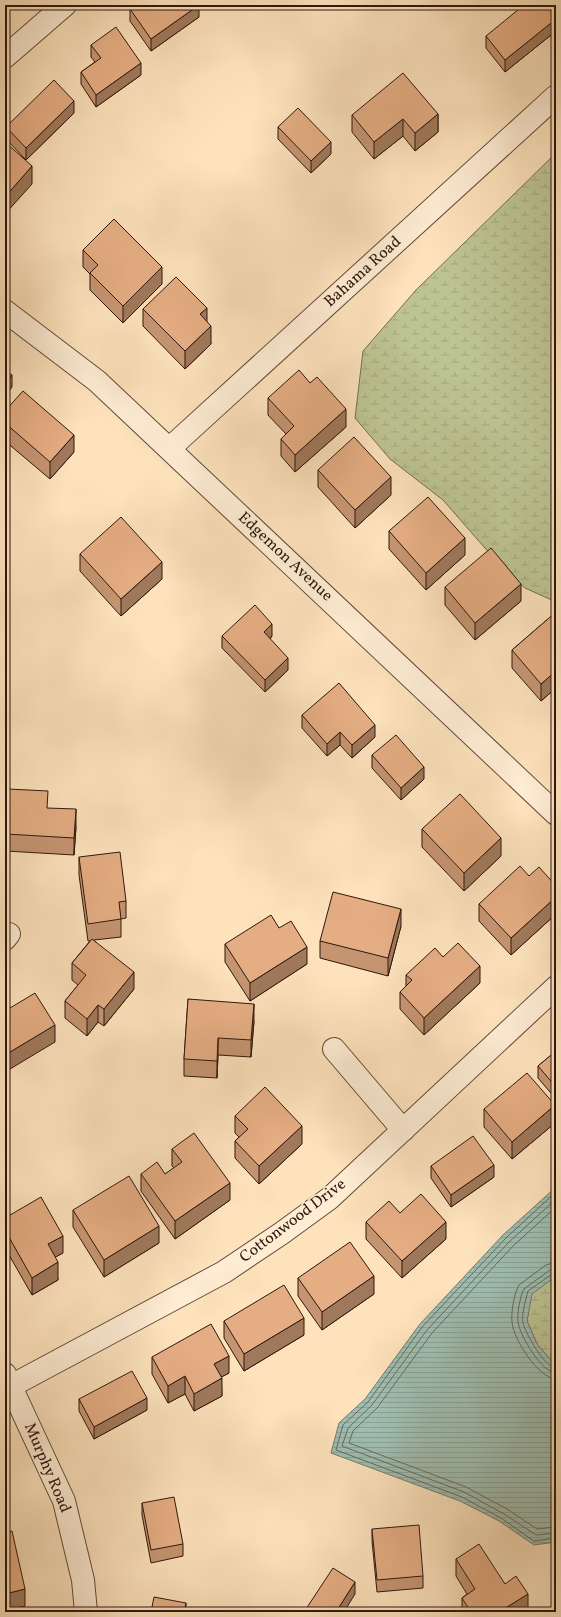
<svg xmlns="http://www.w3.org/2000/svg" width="561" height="1617" font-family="Vollkorn,serif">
<defs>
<pattern id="wetland-marsh" width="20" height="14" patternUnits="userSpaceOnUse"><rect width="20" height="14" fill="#bdc493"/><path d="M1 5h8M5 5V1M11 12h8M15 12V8" fill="none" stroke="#a3a87e"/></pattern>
<pattern id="water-rules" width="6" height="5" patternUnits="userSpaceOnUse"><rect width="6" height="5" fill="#9fbeb1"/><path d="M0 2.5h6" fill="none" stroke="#89a397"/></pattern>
</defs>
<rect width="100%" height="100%" fill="#fde2bc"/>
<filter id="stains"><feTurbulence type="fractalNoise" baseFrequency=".005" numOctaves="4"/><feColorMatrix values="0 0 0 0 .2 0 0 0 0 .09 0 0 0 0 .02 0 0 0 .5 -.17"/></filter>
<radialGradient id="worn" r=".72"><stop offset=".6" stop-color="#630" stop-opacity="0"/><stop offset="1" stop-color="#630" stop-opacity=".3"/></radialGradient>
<g fill="url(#wetland-marsh)" stroke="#766e50">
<path d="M556,153V602L525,588L505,571L443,500L390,459L355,418L363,351L416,290Z"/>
<path d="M556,1276V1366L537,1344L527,1321L531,1294Z"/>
</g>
<path fill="url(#water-rules)" stroke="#727b6f" d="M556,1187V1276L532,1294L527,1321L537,1344L556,1366V1542L534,1545L499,1521L460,1501L331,1453L339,1423L365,1399L420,1324L503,1235Z"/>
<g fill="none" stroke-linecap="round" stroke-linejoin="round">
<g stroke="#666a5f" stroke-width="1">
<path d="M556,1192L506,1238L423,1326L368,1402L343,1425L336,1450L462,1497L501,1518L534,1541L556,1538"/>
<path d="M556,1199L509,1242L427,1330L372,1405L348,1428L342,1446L464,1492L504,1514L536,1535L556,1533"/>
<path d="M556,1207L513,1246L432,1333L377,1408L353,1431L349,1443L466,1487L507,1509L537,1529L556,1527"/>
<path d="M556,1262L546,1265L519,1285C514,1294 511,1312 512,1322C513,1339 539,1379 556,1379"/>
<path d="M556,1268L550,1270L524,1289C520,1296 517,1314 518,1322C520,1336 542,1373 556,1373"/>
<path d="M556,1273L552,1274L528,1291C526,1299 521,1315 523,1323C526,1334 544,1367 556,1368"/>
</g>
<defs>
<g id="minor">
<path d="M5,57L65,5"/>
<path d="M5,311L97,381L556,814"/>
<path d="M170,448L556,96"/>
<path d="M5,939L9,934"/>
<path d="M334,1049L403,1130"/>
<path d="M5,1374L64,1501L83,1580L86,1612"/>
<path d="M11,1386L224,1272L282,1233L330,1198L556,987"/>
</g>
</defs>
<use href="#minor" stroke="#624a39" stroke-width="24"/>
<use href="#minor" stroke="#feecd3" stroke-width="22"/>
</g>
<g fill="#c59571" stroke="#2e170d">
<path d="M130,9L199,17L151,51L130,21Z"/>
<path d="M556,17V31L505,72L486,48V36Z"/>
<path d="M91,45L141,75L96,107L81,84V72L95,62L91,57Z"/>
<path d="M74,113L26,160L6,139V127Z"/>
<path d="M438,114V132L415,151L403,136L374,159L352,132V115Z"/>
<path d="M278,127L331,154L311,173L278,139Z"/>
<path d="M83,250L162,284L123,323L90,290V274L83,267Z"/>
<path d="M143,309L207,322L211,344L185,369L143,326Z"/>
<path d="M268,398L346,427L295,472L281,456V439L286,434L268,415Z"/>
<path d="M5,411L74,452L50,479L5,441Z"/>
<path d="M318,470L391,495L355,528L318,487Z"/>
<path d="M389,531L465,555L426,590L389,549Z"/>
<path d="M80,554L162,579L121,616L80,571Z"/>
<path d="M445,587L521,601L475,640L445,605Z"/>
<path d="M556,612V688L541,701L512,668V650Z"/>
<path d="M222,636H272L270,639L288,670L265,692L222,648Z"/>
<path d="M302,715L375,737L352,758L340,745L327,756L302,728Z"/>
<path d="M372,755L424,779L401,800L372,768Z"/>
<path d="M48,808L76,827L74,855L6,851V834Z"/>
<path d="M422,829L501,856L464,891L422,847Z"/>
<path d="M79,857L126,901V918L121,919V937L94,940L134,989L104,1026L98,1022L87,1036L65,1018V1001L78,985L72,980V963L90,941H88L79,875Z"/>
<path d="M529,876L556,886V914L511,955L479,921V904Z"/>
<path d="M401,926L388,976L320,958V941Z"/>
<path d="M279,928L307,964L250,1001L225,962V944Z"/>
<path d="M443,957L480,983L424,1035L400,1009V992L406,986V975Z"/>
<path d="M188,999L254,1021L251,1057L218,1055L217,1078L184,1076V1059Z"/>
<path d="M556,1051V1099L538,1078V1066Z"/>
<path d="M484,1109L555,1123L512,1159L484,1127Z"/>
<path d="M235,1116L302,1144L259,1184L235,1158V1141L239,1137L235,1133Z"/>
<path d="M172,1149L230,1200L175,1239L141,1191V1174H165L174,1168L172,1166Z"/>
<path d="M431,1166L494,1177L451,1207L431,1178Z"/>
<path d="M73,1210L159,1243L104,1277L73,1227Z"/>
<path d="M400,1213L446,1239L402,1278L366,1239V1222Z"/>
<path d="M5,1218L63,1253L55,1257L58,1280L32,1295L5,1248Z"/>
<path d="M298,1278L374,1294L322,1330L298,1296Z"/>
<path d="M224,1321L304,1335L244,1371L224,1338Z"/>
<path d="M152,1357L229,1373L221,1377L222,1396L194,1411L185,1394L168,1403L152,1374Z"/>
<path d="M79,1399L147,1410L94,1439L79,1411Z"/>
<path d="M142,1503L183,1544V1556L151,1563L142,1515Z"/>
<path d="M372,1529L423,1576V1588L377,1592L372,1541Z"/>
<path d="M456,1559L505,1584L528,1611L526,1612H462V1598L467,1594L456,1576Z"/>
</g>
<g fill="#a0795c" stroke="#2e170d">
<path d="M199,5V17L151,51V39Z"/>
<path d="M556,19V31L505,72V60Z"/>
<path d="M141,63V75L96,107V95Z"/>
<path d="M74,101V113L26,160V148Z"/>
<path d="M438,114V132L415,151V133Z"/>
<path d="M403,119V136L374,159V142Z"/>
<path d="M331,142V154L311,173V161Z"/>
<path d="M32,166V184L5,214V197Z"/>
<path d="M162,267V284L123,323V306Z"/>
<path d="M207,308V325L200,314Z"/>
<path d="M211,326V344L185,369V351Z"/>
<path d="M12,375V387L5,396V384Z"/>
<path d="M346,409V427L295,472V455Z"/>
<path d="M74,435V452L50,479V462Z"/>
<path d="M391,477V495L355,528V510Z"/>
<path d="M465,538V555L426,590V573Z"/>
<path d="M162,562V579L121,616V599Z"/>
<path d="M521,584V601L475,640V623Z"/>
<path d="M272,624V636L264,645V632Z"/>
<path d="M288,658V670L265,692V680Z"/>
<path d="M556,671V688L541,701V684Z"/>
<path d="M375,725V737L352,758V745Z"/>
<path d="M340,732V745L327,756V744Z"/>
<path d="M424,767V779L401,800V788Z"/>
<path d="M76,809V827L74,855V838Z"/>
<path d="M501,838V856L464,891V873Z"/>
<path d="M556,897V914L511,955V938Z"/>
<path d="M401,909V926L388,976V958Z"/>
<path d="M307,947V964L250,1001V983Z"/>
<path d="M480,966V983L424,1035V1018Z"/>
<path d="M134,972V989L104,1026V1009Z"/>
<path d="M254,1004V1021L251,1057V1040Z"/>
<path d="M98,1005V1022L87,1036V1019Z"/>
<path d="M55,1025V1042L5,1072V1055Z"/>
<path d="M218,1038V1055L217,1078V1061Z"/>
<path d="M555,1105V1123L512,1159V1142Z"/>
<path d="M302,1126V1144L259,1184V1166Z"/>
<path d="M494,1165V1177L451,1207V1195Z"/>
<path d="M230,1183V1200L175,1239V1221Z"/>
<path d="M446,1222V1239L402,1278V1261Z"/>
<path d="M159,1226V1243L104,1277V1260Z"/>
<path d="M63,1236V1253L48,1261V1244Z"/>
<path d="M58,1262V1280L32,1295V1278Z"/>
<path d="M374,1276V1294L322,1330V1312Z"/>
<path d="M304,1318V1335L244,1371V1354Z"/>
<path d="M229,1356V1373L214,1381V1364Z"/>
<path d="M185,1376V1394L168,1403V1386Z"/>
<path d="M222,1378V1396L194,1411V1394Z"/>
<path d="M147,1398V1410L94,1439V1427Z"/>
<path d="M5,1521H6L5,1534Z"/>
<path d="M355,1582V1594L344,1612H336Z"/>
<path d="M25,1589V1606L5,1611V1594Z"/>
<path d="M528,1594V1611L526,1612H499Z"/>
<path d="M186,1603V1612H184Z"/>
</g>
<g fill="#e5ad83" stroke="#2e170d">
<path d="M136,5H199L151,39L130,9Z"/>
<path d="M524,5H546L556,17V19L505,60L486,36Z"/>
<path d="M116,27L141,63L96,95L81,72L101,58L91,45Z"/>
<path d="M403,73L438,114L415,133L403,119L374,142L352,115Z"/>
<path d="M54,80L74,101L26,148L6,127Z"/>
<path d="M298,108L331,142L311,161L278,127Z"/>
<path d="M5,142L32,166L5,197Z"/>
<path d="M114,219L162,267L123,306L90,273L98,265L83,250Z"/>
<path d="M176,277L207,308L200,314L211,326L185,351L143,309Z"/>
<path d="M5,370L12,375L5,384Z"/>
<path d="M299,370L310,383L317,377L346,409L295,455L281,439L294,426L268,398Z"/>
<path d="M23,391L74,435L50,462L5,423V411Z"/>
<path d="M354,437L391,477L355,510L318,470Z"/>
<path d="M428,497L465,538L426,573L389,531Z"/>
<path d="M121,517L162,562L121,599L80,554Z"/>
<path d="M491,548L521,584L475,623L445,587Z"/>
<path d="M255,605L272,624L264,632L288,658L265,680L222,636Z"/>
<path d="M556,612V671L541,684L512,650Z"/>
<path d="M339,683L375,725L352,745L340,732L327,744L302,715Z"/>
<path d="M396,735L424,767L401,788L372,755Z"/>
<path d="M8,789L48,791L47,808L76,809L74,838L6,834Z"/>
<path d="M460,794L501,838L464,873L422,829Z"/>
<path d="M120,852L126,901L119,902L121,919L88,924L79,857Z"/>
<path d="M520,866L529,876L539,867L556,886V897L511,938L479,904Z"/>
<path d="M333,892L401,909L388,958L320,941Z"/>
<path d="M271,915L279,928L291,921L307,947L250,983L225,944Z"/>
<path d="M92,939L134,972L104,1009L98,1005L87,1019L65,1001L86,975L72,963Z"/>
<path d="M458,943L480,966L424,1018L400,992L412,980L406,975L435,948L443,957Z"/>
<path d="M35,993L55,1025L5,1055V1011Z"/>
<path d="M188,999L254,1004L251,1040L218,1038L217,1061L184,1059Z"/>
<path d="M556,1051V1087L538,1066Z"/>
<path d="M527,1073L555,1105L512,1142L484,1109Z"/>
<path d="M265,1087L302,1126L259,1166L235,1141L248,1129L235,1116Z"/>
<path d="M194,1133L230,1183L175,1221L141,1174L157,1162L165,1174L182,1162L172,1149Z"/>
<path d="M473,1136L494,1165L451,1195L431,1166Z"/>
<path d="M129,1176L159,1226L104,1260L73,1210Z"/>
<path d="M421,1194L446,1222L402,1261L366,1222L389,1201L400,1213Z"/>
<path d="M41,1197L63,1236L48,1244L58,1262L32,1278L5,1230V1218Z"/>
<path d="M350,1242L374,1276L322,1312L298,1278Z"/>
<path d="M284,1285L304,1318L244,1354L224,1321Z"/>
<path d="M211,1324L229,1356L214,1364L222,1378L194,1394L185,1376L168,1386L152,1357Z"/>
<path d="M132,1371L147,1398L94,1427L79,1399Z"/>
<path d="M174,1497L183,1544L151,1550L142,1503Z"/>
<path d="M419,1525L423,1576L377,1580L372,1529Z"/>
<path d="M12,1531L25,1589L5,1594V1533Z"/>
<path d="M479,1544L505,1584L516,1576L528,1594L499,1612H471L462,1598L475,1589L456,1559Z"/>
<path d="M333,1568L355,1582L336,1612H304Z"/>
<path d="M154,1597L186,1603L184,1612H151Z"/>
</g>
<g text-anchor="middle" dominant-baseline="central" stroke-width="3" stroke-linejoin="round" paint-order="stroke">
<g font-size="16" fill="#2e170d" stroke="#feecd3">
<text transform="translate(363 272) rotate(-42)">Bahama Road</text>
<text transform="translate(285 557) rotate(43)">Edgemon Avenue</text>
<text transform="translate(293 1221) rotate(-37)">Cottonwood Drive</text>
<text transform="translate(47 1468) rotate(67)">Murphy Road</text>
</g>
</g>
<rect width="561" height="1617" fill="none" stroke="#fde2bc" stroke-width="20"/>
<rect x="6" y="6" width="549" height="1605" fill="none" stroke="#2e170d" stroke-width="2"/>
<rect x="10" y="10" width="541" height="1597" fill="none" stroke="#2e170d"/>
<rect width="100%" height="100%" filter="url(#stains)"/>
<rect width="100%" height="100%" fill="url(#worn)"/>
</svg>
